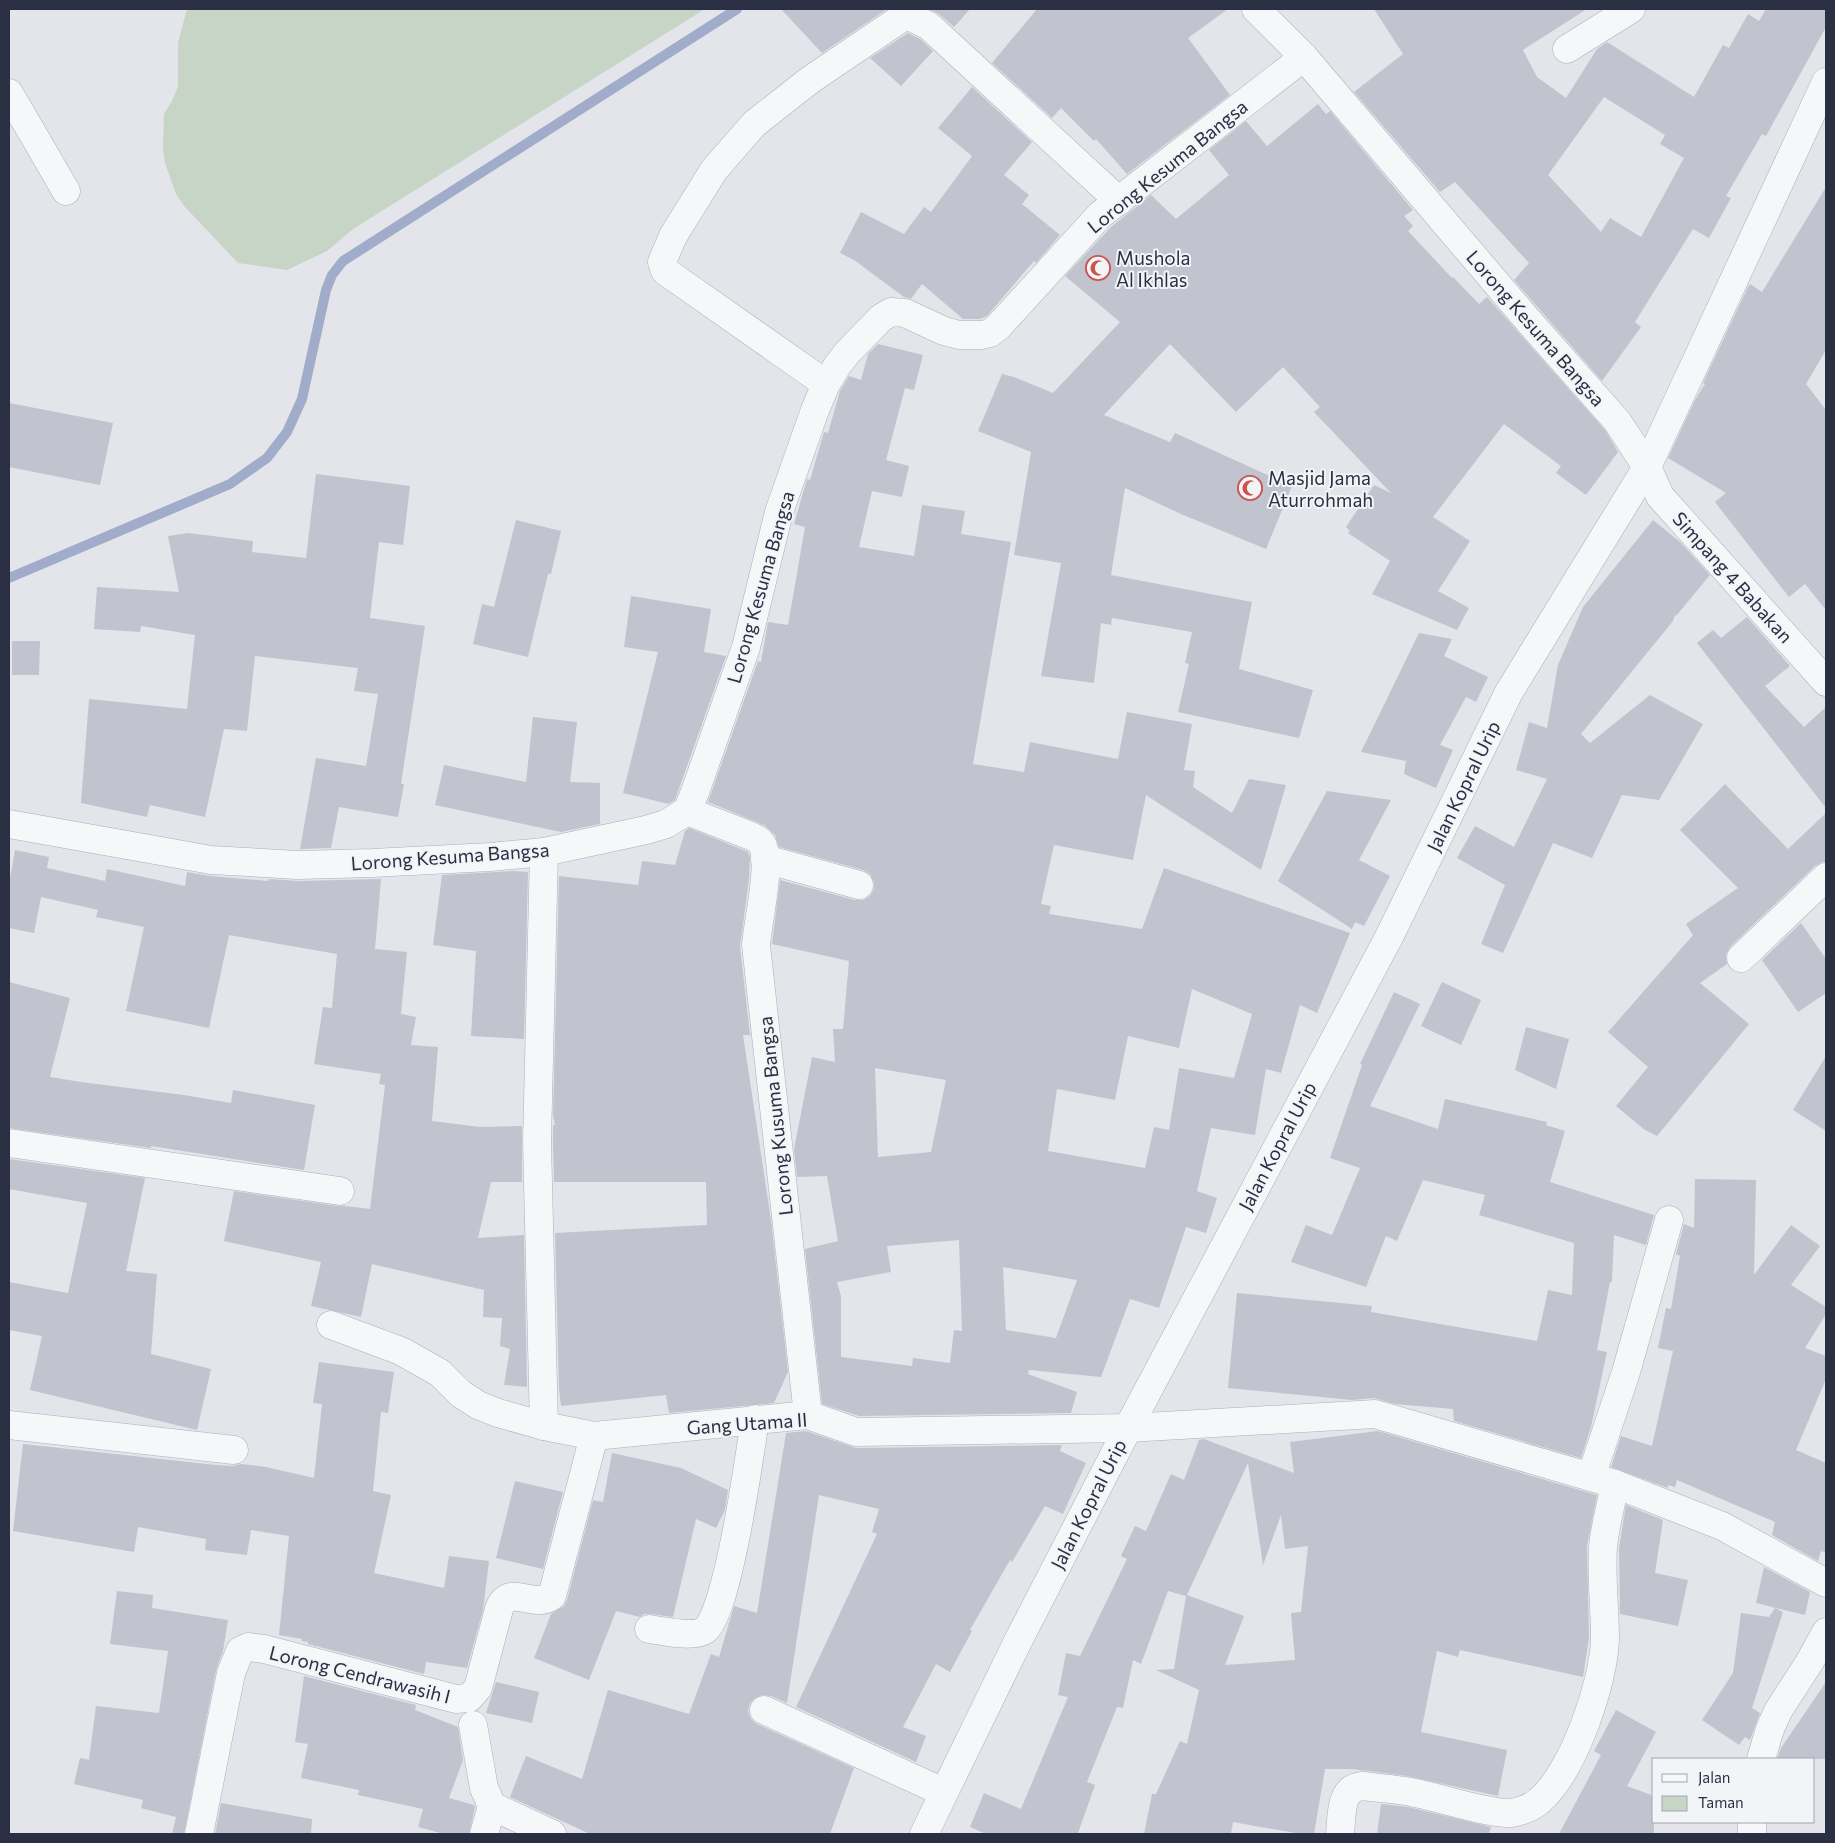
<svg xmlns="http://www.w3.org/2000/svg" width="1835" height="1843" font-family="Commissioner,sans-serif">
<rect width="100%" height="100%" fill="#e3e5eb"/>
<path fill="#c6d5c5" d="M187,9H705L353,229L327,251L287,270L238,263L185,207L176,194L165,163L163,147L164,114L172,101L178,87V43Z"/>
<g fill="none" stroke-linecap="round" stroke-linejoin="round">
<path stroke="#a0acca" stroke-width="10" d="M9,578L230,484L267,458L287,432L302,399L326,290L332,275L343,261L737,9"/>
</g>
<g fill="#c1c3ce" fill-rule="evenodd">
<path d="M781,9H887L822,53Z"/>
<path d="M929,9H970L954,27L939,14Z"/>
<path d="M1037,9H1228L1188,38L1230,95L1127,174L1096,139L1094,141L1061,108L1052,118L992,63Z"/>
<path d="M1374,9H1587L1523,50L1537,77L1566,98L1597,49L1607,42L1694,97L1723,45L1729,48L1748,14L1759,21L1766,9H1826V27L1766,136L1762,134L1726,196L1731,198L1709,238L1693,229L1635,322L1641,327L1602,381L1514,280L1529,263L1455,182L1440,192L1354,92L1403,54ZM1604,97L1665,135L1660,144L1684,158L1641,237L1610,218L1601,232L1548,175Z"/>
<path d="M908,33L920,39L933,51L901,86L870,58Z"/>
<path d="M972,87L1032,142L1004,175L1029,195L1022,204L1060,235L1036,263L1034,261L987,316L980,319H963L922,284L911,299L904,297L854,260L840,253L861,212L904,234L924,207L931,212L972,156L938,128Z"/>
<path d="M1318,104L1326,114L1330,111L1413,210L1404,216L1413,226L1408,231L1452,278L1453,277L1479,304L1487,297L1605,430L1618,452L1586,495L1556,473L1561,466L1504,424L1433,517L1470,541L1438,591L1469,608L1457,630L1372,594L1390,561L1348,533L1350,531L1346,527L1374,485L1391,493L1314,412L1320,407L1283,367L1236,412L1170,344L1104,415L1170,442L1175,433L1292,486L1266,549L1181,514L1125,488L1111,575L1252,602L1239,669L1313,690L1299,738L1178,712L1189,664L1185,663L1192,632L1112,618L1111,625L1101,623L1094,683L1041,676L1061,563L1014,555L1031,452L978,431L1002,374L1014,377L1053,393L1120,322L1065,276L1111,227L1151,195L1176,219L1229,175L1209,150L1246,121L1267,146Z"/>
<path d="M1826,187V350L1806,384L1826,410V610L1805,584L1789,597L1715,502L1726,493L1668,458L1695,400L1705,384L1703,383L1747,289L1750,284L1762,292Z"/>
<path d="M878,344L923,355L914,390L905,388L886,460L909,466L902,497L872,491L859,547L914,556L922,505L965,511L961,534L1011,542L973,764L1024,772L1030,742L1118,759L1127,712L1192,724L1184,770L1195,771L1193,787L1232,813L1249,779L1286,785L1261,870L1146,795L1133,860L1054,845L1041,904L1051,906L1049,914L1142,929L1164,868L1350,933L1317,1013L1300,1005L1281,1073L1266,1069L1255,1135L1211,1128L1197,1191L1217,1198L1206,1233L1186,1227L1159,1308L1130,1299L1101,1377L1029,1370L1028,1374L1077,1392L1071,1413L859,1416L822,1404L805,1249L838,1241L827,1176L797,1177L794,1149L812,1057L835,1062L833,1029H843L849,961L772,944L780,880L855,900H863L870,896L874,889V882L870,874L863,870L779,847L775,835L764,825L708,802L758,661L761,662L768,622L788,625L805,527L794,524L807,479L810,480L824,432L828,433L840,391L849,376L861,380L868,354ZM1192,989L1252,1014L1234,1078L1179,1068L1169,1130L1154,1127L1145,1168L1048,1151L1057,1089L1115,1100L1128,1036L1179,1048ZM875,1068L946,1080L931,1152L878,1157ZM959,1240L962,1331L954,1330L950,1363L913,1358L912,1366L841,1357V1296L837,1282L891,1272L887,1246ZM1003,1267L1077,1280L1056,1338L1006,1330Z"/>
<path d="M9,403L113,423L100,485L9,467Z"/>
<path d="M316,474L410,486L403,545L379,542L370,618L425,626L401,784H404L398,817L339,807L331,848L300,849L316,758L366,766L378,694L354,691L358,668L255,656L247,731L224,729L205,817L150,805L147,817L81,803L89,699L187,709L195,635L141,626L140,632L94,629L97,587L179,592L168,536L188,533L253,541L252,552L306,558Z"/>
<path d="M516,520L561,531L551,574H548L528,657L473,644L482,604L494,607Z"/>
<path d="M1653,520L1680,542L1710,575L1676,616L1675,615L1673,621L1581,734L1590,743L1650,695L1703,724L1659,800L1622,795L1592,858L1553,843L1503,953L1481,944L1505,885L1457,858L1475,826L1514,847L1547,779L1516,770L1529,722L1547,728L1558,665L1583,607Z"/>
<path d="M631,596L711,609L704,652L726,656L680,786L675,800L669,804L623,793L658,652L624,647Z"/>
<path d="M1747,617L1790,666L1765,686L1804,727L1826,707V808L1697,643L1713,630L1721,638Z"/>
<path d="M1419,633L1452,639L1444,656L1488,677L1476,702L1466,697L1440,745L1453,750L1436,788L1404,774L1406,761L1361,752Z"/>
<path d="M12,641H40L39,675H12Z"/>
<path d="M533,717L577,722L570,782L600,783V824L561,832L435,805L444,765L526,782Z"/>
<path d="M1725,784L1788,849L1826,813V862H1822L1815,866L1730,947L1726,954L1727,964L1700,983L1749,1024L1657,1136L1645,1130L1616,1106L1648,1067L1608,1032L1693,935L1686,924L1738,888L1680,830Z"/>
<path d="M1327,791L1391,800L1359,860L1390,876L1364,926L1355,922L1352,929L1278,881Z"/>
<path d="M689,828L746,851L748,852L750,857L749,879L740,947L750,1035H743L771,1220L788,1372L774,1403L669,1413L666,1395L561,1406L559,1389L555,1233L707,1225L706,1182H554L553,1142V1125H555L553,1115L559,876L638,885L642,861L675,865L685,831Z"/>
<path d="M15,850L49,857L47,868L105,881L107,869L185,886L187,872L210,876L268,881L269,879L298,881L381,879L375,949L407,952L401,1014L416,1017L411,1045L438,1047L432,1121L480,1127L522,1126V1182H491L478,1238L524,1235L527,1387L504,1385L510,1349L500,1346L502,1318L483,1317L484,1290L372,1264L361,1317L311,1306L321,1262L224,1241L234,1191L338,1206H345L370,1209L385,1085L379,1084L381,1074L314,1064L323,1007L332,1008L337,954L229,935L209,1028L126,1011L144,927L96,917L98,910L41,897L34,933L9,928V884Z"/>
<path d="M513,871L528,872L524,1039L471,1036L476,951L433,945L442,875Z"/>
<path d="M1801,923L1826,959V993L1798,1012L1762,960Z"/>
<path d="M9,982L70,998L50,1077L81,1082L184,1095L231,1103L233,1090L315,1105L304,1170L151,1146V1148L9,1128Z"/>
<path d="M1442,982L1481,1000L1461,1045L1421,1026Z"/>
<path d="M1394,992L1420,1004L1370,1106L1438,1129L1445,1099L1547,1122L1546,1125L1565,1131L1550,1182L1654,1215L1646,1245L1614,1235L1612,1282H1610L1597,1350L1607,1352L1591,1427L1581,1458L1454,1421L1453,1409L1395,1404L1374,1398L1352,1400L1228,1388L1237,1293L1372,1306L1371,1312L1537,1341L1548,1290L1572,1295L1574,1243L1479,1215L1485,1195L1423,1180L1397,1241L1386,1236L1366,1287L1291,1262L1306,1225L1332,1235L1360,1168L1330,1158L1362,1065L1360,1064Z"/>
<path d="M1526,1027L1569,1039L1556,1089L1515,1070Z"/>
<path d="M1826,1056V1131L1793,1110Z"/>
<path d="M9,1159L145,1178L126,1271L157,1274L151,1354L211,1369L197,1430L30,1390L42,1336L9,1330V1282L68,1293L87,1203L9,1189Z"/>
<path d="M1695,1179L1756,1180L1754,1275L1791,1225L1820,1246L1791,1285L1826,1307V1314L1805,1348L1826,1356V1379L1796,1450L1826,1463V1553L1821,1551L1818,1561L1772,1535L1775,1522L1677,1480L1675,1487L1668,1485V1488L1611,1467L1621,1436L1652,1446L1673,1351L1658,1348L1666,1308L1671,1309L1680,1256L1676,1254L1684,1224L1694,1228Z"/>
<path d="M319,1362L394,1372L388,1413L381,1412L373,1491L391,1495L374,1573L444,1588L449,1556L489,1561L483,1610L467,1668L426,1662L424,1674L308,1644V1642L302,1641V1639L279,1635L289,1536L251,1530L247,1555L205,1550L206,1539L138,1527L134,1552L13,1531L23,1444L216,1465L233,1466L241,1464L266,1467L314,1478L322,1404L313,1403Z"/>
<path d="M806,1431L856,1448L1062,1445L1060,1451L1086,1463L1063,1514L1045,1506L1012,1562L1010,1560L970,1630L972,1631L950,1672L936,1664L903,1727L926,1736L916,1762L796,1707L877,1534L872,1532L879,1509L819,1495L787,1703L771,1696L762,1695L755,1698L750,1703L748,1711L751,1719L757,1724L854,1768L830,1834H590L510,1797L526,1756L582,1779L608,1690L689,1714L711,1654L719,1657L734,1606L757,1613L786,1433Z"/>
<path d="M1378,1431L1597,1495L1587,1546L1589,1638L1583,1677L1460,1650L1458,1657L1437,1651L1421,1732L1507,1750L1498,1796L1407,1776L1352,1769H1325L1314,1834H1301L1233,1822L1231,1834H1144L1152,1794H1156L1180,1741L1187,1744L1199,1690L1156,1670L1174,1669L1186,1596L1168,1591L1141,1664L1133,1660L1123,1708L1117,1707L1087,1782L1095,1785L1078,1833L1080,1834H986L970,1827L984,1793L1021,1809L1068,1697L1058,1695L1066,1653L1080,1656L1127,1559L1121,1556L1135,1526L1146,1531L1171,1474L1184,1480L1199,1440L1204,1439L1294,1473L1290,1442ZM1248,1463L1263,1565L1281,1515L1285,1549L1308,1546L1301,1612L1291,1613L1295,1660L1225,1665L1244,1616L1187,1595Z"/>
<path d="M612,1453L681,1468L728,1490L725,1510L716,1528L696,1519L673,1617L651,1614H644L640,1617L616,1611L589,1680L534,1658L551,1614L564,1606L567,1600L593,1500L603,1502Z"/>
<path d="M515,1481L563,1492L543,1569L496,1558Z"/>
<path d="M1626,1505L1663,1520L1655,1573L1688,1580L1678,1626L1620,1614L1619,1548Z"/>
<path d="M1764,1567L1810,1592L1805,1615L1756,1603Z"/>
<path d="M117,1591L153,1595L152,1608L228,1620L223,1651L216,1670L184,1834H172L176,1817L141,1808L143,1800L74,1784L80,1758L89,1760L96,1706L159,1713L168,1651L110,1644Z"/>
<path d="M1775,1608L1783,1612L1752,1708L1760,1713L1750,1740L1745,1737L1739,1745L1702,1720L1733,1673L1741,1613L1769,1617Z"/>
<path d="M304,1676L416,1705L415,1710L458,1727L463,1760L449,1798L474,1805L475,1807L469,1834H444L418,1827L423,1809L358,1795L359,1790L301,1778L308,1744L295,1742Z"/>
<path d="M496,1682L539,1692L532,1723L486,1713Z"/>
<path d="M1826,1682V1759H1777L1781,1748Z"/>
<path d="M1616,1710L1656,1732L1627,1786L1654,1796V1834H1559L1601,1755L1594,1751Z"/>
<path d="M221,1803L312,1819L311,1834H215Z"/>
<path d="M1381,1804L1408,1807L1491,1827L1489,1834H1377Z"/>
</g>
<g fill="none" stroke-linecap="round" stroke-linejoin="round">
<defs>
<g id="minor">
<path d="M1256,9L1304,57L1526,318L1617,421L1647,467L1660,496L1826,682"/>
<path d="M1567,49L1631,9"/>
<path d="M9,93L66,191"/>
<path d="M826,384L665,271L662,262L673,236L714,170L754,124L810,80L903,17H911L929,26L1119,201"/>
<path d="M687,811L751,836C756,838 761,841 763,846C771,867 758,920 756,945L808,1415"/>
<path d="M9,824L211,860L298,865L372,863L490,857L544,852L646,830L666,824L687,811L695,792L746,647L779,512L815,410L826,384L837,366L847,353L881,318L891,312L905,313L944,331L959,335H982L990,333L998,327L1100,215L1304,57"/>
<path d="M765,859L859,885"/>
<path d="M1741,958L1826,877"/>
<path d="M9,1143L340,1191"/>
<path d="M331,1325L401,1351L440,1373L461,1394L478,1405L498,1413L544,1426L594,1436L808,1415L856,1432L1128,1428L1375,1414L1615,1484L1722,1526L1826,1583"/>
<path d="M9,1425L234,1450"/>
<path d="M544,1426L537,1142L544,852"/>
<path d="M1591,1477L1626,1372L1669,1220"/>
<path d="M649,1629C663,1631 694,1638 705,1630C728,1613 750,1453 755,1419"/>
<path d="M764,1710L943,1792"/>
<path d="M473,1725L484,1788L492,1806L552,1834"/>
<path d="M1761,1759L1770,1729L1778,1711L1809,1663L1826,1632"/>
<path d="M199,1834L231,1673L240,1651L248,1647L264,1649L456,1699L469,1698L478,1688L499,1609C509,1582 534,1610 552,1596L594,1436"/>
<path d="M484,1834L492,1806"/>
<path d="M924,1834L1019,1639L1128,1428L1389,937L1509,692L1647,467L1826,82"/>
<path d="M1340,1834C1342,1817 1339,1788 1362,1786C1378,1788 1395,1789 1411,1792C1436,1797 1460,1805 1485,1810C1493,1811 1503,1814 1511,1813C1520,1812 1532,1807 1539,1801C1573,1773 1604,1682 1605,1639C1605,1608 1601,1578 1603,1547C1605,1526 1611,1505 1615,1484"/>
<path d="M1752,1834V1822"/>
</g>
</defs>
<use href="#minor" stroke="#acaeb9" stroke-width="29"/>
<use href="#minor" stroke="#f6f7f9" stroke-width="28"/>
</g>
<defs>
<symbol id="mosque-ring" viewBox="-11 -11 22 22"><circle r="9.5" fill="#f3f4f8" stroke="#cb544d" stroke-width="1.5"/><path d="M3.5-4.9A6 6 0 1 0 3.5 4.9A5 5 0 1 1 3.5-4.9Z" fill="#cb544d"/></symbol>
</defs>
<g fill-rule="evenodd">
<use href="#mosque-ring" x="1084" y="254" width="28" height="28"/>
<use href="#mosque-ring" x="1236" y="474" width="28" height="28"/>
</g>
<g text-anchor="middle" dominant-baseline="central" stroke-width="4" stroke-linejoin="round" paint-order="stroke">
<g font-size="19" fill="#2b2f43" stroke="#f3f4f8">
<text transform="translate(1167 166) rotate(-39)">Lorong Kesuma Bangsa</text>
<text transform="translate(1536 328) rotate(49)">Lorong Kesuma Bangsa</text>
<text transform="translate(1733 577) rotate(48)">Simpang 4 Babakan</text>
<text transform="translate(760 587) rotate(-74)">Lorong Kesuma Bangsa</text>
<text transform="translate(1463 786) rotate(-64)">Jalan Kopral Urip</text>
<text transform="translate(450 856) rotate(-4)">Lorong Kesuma Bangsa</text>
<text transform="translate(775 1116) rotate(-96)">Lorong Kusuma Bangsa</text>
<text transform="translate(1277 1146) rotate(-62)">Jalan Kopral Urip</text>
<text transform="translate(747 1423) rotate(-4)">Gang Utama II</text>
<text transform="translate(1088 1504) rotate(-63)">Jalan Kopral Urip</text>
<text transform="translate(360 1674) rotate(14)">Lorong Cendrawasih I</text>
</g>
<g font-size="19" fill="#2b2f43" stroke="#f3f4f8" text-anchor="start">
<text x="1116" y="257">Mushola<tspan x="1116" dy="22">Al Ikhlas</tspan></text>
<text x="1268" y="477">Masjid Jama<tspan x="1268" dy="22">Aturrohmah</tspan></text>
</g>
</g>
<rect width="1835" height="1843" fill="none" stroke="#2b2f43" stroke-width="20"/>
<rect x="1652" y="1758" width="162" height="65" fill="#f3f4f8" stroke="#a3a5b0"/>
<rect x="1662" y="1774" width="25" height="8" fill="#f6f7f9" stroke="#a3a5b0"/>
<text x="1698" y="1783" font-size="15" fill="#2b2f43">Jalan</text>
<rect x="1662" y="1796" width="25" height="15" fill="#c6d5c5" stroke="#a3a5b0"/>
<text x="1698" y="1808" font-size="15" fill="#2b2f43">Taman</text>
</svg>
